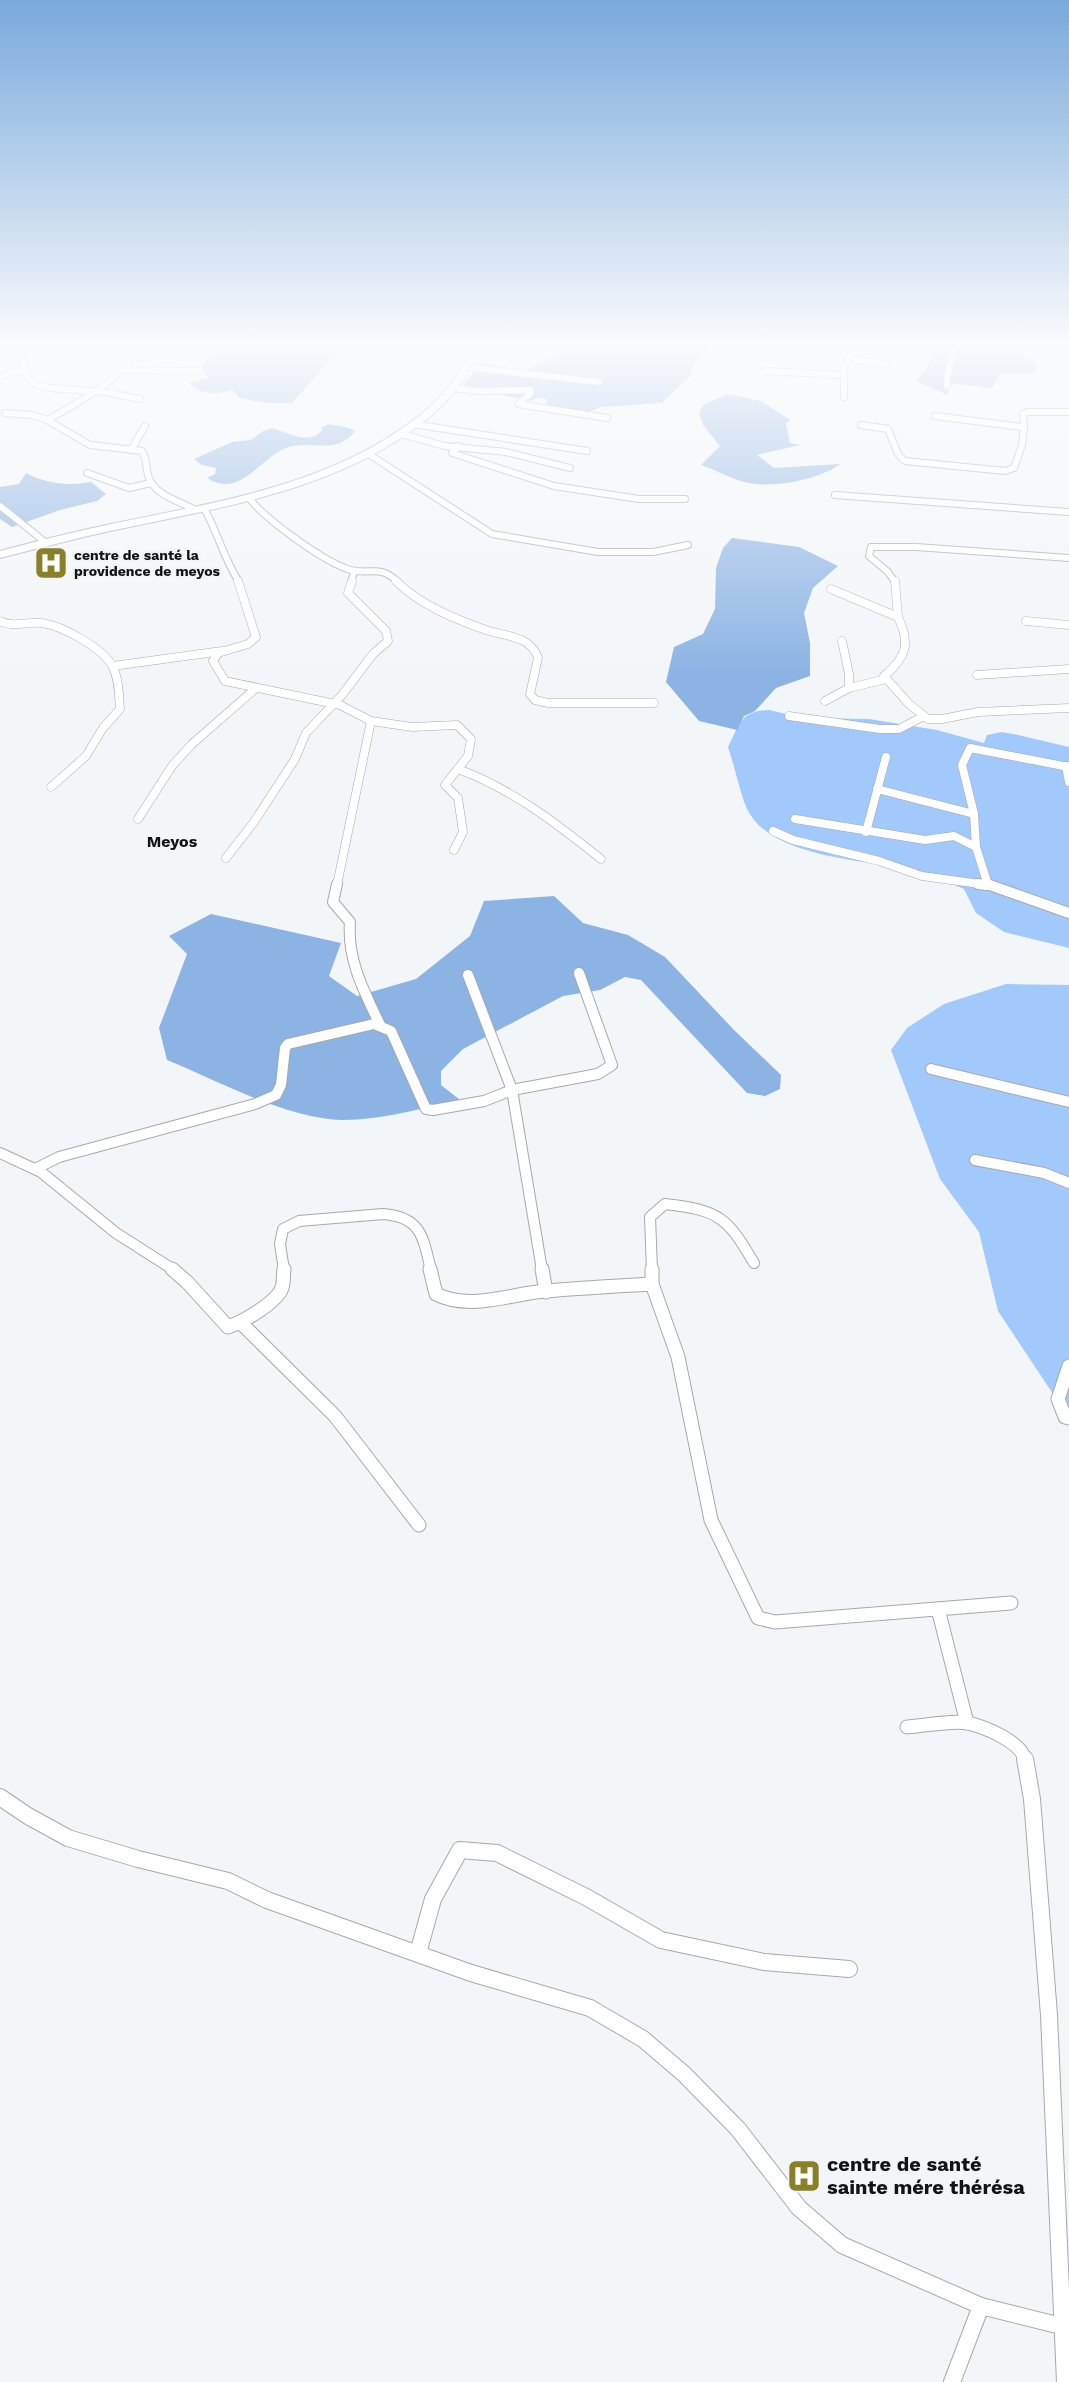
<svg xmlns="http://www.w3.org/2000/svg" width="1069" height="2382" font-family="'Work Sans',sans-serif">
<rect width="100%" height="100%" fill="#f3f6f9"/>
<g fill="#a1c9fc">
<path d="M769,710L803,718L869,719L937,730L984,743L987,735L1002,732L1018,735L1069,747V948L1004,932L976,913L964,889C946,881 926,873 907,869C862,860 770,857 747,809C739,790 735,767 728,747C740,724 740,711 769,710Z"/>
<path d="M1006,984L1069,985V1418L998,1311L979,1232L940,1179L891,1050L907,1028L944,1004Z"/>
</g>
<g fill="#8bb3e4">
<path d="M142,343H356L331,359L292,403H266L239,398L233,390C216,394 203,397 189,383L208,378L202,364L211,355L198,344L151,348L150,346Z"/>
<path d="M528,343H585L590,346L604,343H715L695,362L689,377L662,403L601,407L577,416L544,411L548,407L546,399L541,397L530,401L462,386L482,363L526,370L557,353Z"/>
<path d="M915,343H1030L1021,352L1037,364L1036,373H1001L992,388L949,383L947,395L916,381L927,367L933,353L914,348Z"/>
<path d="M727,394L761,401L790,420L786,424L790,443L800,445L757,455L774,468L840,464C819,480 772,489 745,482C731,479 716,470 701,465L720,446L703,425L699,413L703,405Z"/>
<path d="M328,424L349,428L355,431C337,456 310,439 286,448C259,459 239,499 207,478L215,474L216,468L202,465L194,459L232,442L251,440L263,431L273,428C288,433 310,446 322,430L321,428Z"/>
<path d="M26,473C48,484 66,486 91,482L106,494L97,501L60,510L12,527L0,519V487L19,484Z"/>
<path d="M732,538L799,547L838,566L813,588L804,613L810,643V676L776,688L755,711L744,716L737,730L699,721L666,682L674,647L703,634L715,609L716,568L723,548Z"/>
<path d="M554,896L583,923L628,935L665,957L734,1030L781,1075L780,1089L765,1096L747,1093L641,980L625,977L600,990L563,996L463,1049L441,1071V1085L460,1100C423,1108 382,1120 343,1120C287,1119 219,1081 167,1060L159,1028L187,954L169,936L211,914L341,943L329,976L357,996L416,979L470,936L484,901Z"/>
</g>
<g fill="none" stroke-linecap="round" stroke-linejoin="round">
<defs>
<g id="minor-far4">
<path d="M5,343L21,356L26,375L35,384L50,388L105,392L140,399"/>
<path d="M847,359L886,364"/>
<path d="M470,362L479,359L498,343"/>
<path d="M467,367L599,382"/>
<path d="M120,370L200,371"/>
<path d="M765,371L841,375"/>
<path d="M0,376L26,369"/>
<path d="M947,386C946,371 953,358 956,343"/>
<path d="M452,388L478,391L530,390V394L518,404L607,418"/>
<path d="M844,397V368L858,343"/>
<path d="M5,413L31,415L45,419L90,445L142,451C148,460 145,469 149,478C156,496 180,501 195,510"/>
<path d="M935,416L1022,427L1024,426L1023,414L1028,412H1069"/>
<path d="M48,420C81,400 123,381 139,343"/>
<path d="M413,424L587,451"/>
<path d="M861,425L888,429L898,454L905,461L1005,471L1014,468L1022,445L1024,426"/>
<path d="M401,434L445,446L506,452L570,468"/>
<path d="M458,446L452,453L554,486L639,499H685"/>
<path d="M132,448L145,426"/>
<path d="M367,453L492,534L598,552H653L688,545"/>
<path d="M87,473L129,488L151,483"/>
<path d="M835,495L1069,512"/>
<path d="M249,498C265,519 325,563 351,570C371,575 379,564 398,582"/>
<path d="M0,506L45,542"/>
<path d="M204,508C218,533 223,557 239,582"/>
<path d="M351,582L354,572"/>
<path d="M895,582L888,572L869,556L871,547H916L1069,558"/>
</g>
<g id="minor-far3">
<path d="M238,581L256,637L248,644L218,653L213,661L225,681L340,705L371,721L337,885"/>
<path d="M396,581C420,605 455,619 486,630C500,635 515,635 527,643C532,647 536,651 538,658L530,694L535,700L548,703H654"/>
<path d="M895,581L898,617"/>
<path d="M831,589L898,617C911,644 906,658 884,676L909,704L928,719H942L978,712L1069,708"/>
<path d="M0,621C14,628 27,621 42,623C63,626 103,648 113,667C119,680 119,695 120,709L103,728L86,756L51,787"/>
<path d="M1026,621L1069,625"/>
<path d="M842,641L849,674V688"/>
<path d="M113,666L222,651"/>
<path d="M977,675L1069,669"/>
<path d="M825,701L849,688L886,679"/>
<path d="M789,716L880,729H899L924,716"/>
<path d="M371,721L412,727L457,725L471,739L468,756L445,785L458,798L463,832L454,850"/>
<path d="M1066,766L1069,782"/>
<path d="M458,769C512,789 556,823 601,859"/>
<path d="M877,789L974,814"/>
<path d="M138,819L172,766L192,744L255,689"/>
<path d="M795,819L925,840L954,836L976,847"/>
<path d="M773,831L793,840L879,861L922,876L987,885"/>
<path d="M866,832L886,757"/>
<path d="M226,858L254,822L295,759L306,733L342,695L373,654L388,641L386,631L348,593L352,581"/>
<path d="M988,885L976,847L974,814L962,765L970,748L1069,767"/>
</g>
<g id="minor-far2">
<path d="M337,884L333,902L350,922C347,960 364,991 380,1025"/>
<path d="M978,884L987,885"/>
<path d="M987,884L1069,913"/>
<path d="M468,975L512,1090L542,1270"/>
<path d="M931,1069L1069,1102"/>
<path d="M0,1153L41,1172L116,1233L174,1270"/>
<path d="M975,1160L1044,1173L1069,1183"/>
<path d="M35,1169L59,1157L255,1104L276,1095L281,1085L285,1048L288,1044L374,1024L391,1031L426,1109L433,1110L484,1101L512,1090L598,1074L612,1065L579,973"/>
<path d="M284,1270L280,1244L283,1229L299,1221L383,1214C422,1217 423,1238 431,1270"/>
<path d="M652,1270L650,1217L665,1204C719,1210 727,1217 754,1263"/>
</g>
<g id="minor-far1">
<path d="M172,1269L187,1282L228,1327C243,1322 276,1303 282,1288C284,1282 283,1275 284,1269"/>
<path d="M430,1269L436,1294C470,1311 510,1294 545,1291C581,1288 616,1286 652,1284"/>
<path d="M542,1269L546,1292"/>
<path d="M652,1269V1284L678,1357L711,1520L758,1618L775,1622L1011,1603"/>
<path d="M241,1323L335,1416L419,1525"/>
<path d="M1069,1366L1058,1399L1065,1417L1069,1418"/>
<path d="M938,1609L967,1723"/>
<path d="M907,1727C924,1726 952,1720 968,1723C985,1727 1022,1742 1025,1760"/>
</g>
<g id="minor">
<path d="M1025,1759L1032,1799L1049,2015L1065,2382"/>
<path d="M0,1797L28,1816L68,1838L138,1859L228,1881L267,1900L471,1973L590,2008L643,2039L684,2074L738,2129L799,2208L842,2245L981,2306L1069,2328"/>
<path d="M418,1953L433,1899L460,1850L497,1853L586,1897L661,1940L764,1962L849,1969"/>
<path d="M952,2382L981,2306"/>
</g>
<path id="trunk" d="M478,343H488C473,365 459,390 439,409C350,489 223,507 110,531C73,539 37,549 0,558V551C37,541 73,532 111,524C222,501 344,483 432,405C451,388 464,364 478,343Z"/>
</defs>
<use href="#minor-far4" stroke="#a6a9ac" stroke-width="8"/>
<use href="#minor-far3" stroke="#a6a9ac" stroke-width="9"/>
<use href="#minor-far2" stroke="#a6a9ac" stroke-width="12"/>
<use href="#minor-far1" stroke="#a6a9ac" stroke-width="15"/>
<use href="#minor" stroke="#a6a9ac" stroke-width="18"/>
<use href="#trunk" stroke="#a6a9ac" stroke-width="2"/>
<use href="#minor-far4" stroke="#fff" stroke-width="6"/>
<use href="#minor-far3" stroke="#fff" stroke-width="8"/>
<use href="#minor-far2" stroke="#fff" stroke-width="10"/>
<use href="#minor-far1" stroke="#fff" stroke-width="13"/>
<use href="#minor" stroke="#fff" stroke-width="16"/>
<use href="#trunk" fill="#fff" fill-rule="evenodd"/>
</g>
<linearGradient id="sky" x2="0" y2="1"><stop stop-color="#79a9dc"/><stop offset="0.51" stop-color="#fafbfc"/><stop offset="1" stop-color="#fafbfc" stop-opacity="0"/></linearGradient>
<rect width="1069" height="676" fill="url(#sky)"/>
<defs>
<symbol id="hospital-square" viewBox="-11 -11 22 22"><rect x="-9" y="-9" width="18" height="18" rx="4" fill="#898129" stroke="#f3f6f9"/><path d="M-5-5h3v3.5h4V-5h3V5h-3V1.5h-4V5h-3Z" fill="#fff"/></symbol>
</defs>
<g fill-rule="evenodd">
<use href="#hospital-square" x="32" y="544" width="38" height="38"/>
<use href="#hospital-square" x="785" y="2157" width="38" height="38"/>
</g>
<g text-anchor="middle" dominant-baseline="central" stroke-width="5" stroke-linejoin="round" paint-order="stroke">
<g font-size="14" font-weight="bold" fill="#121314" stroke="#f3f6f9" text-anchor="start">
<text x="74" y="555">centre de santé la<tspan x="74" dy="16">providence de meyos</tspan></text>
</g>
<g font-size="16" font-weight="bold" fill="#121314" stroke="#f3f6f9">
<text x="172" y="841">Meyos</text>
</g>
<g font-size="20" font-weight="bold" fill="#121314" stroke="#f3f6f9" text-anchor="start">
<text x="827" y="2164">centre de santé<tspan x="827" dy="23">sainte mére thérésa</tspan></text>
</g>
</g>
</svg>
